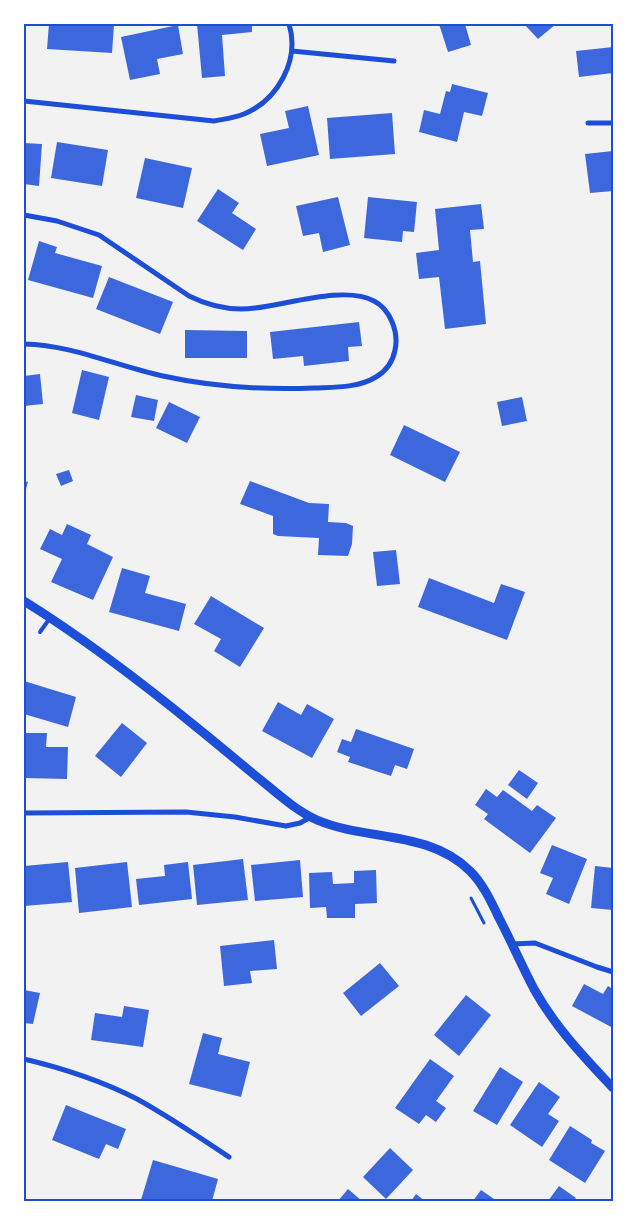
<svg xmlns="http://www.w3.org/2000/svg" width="637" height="1225" font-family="Figtree,sans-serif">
<rect width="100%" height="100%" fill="#f2f2f2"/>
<g fill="#3d67dc">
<path d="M49,24H114L112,53L47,49Z"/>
<path d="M197,24H252V32L222,35L225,76L202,78Z"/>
<path d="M439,24H465L471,45L448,52Z"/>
<path d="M524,24H556L538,39Z"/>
<path d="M178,25L183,54L157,59L160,74L130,80L121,37Z"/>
<path d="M613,47V73L579,77L576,51Z"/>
<path d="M452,84L488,93L482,116L464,112L457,142L419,132L424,110L440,114L446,91L450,92Z"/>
<path d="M308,106L319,155L267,166L260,134L289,128L285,111Z"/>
<path d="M392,113L395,154L330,159L327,118Z"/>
<path d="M57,142L108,150L102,186L51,178Z"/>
<path d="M24,143L42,144L39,186L24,184Z"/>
<path d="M613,151V191L590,193L585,154Z"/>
<path d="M145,158L192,168L183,208L136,198Z"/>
<path d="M218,189L239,203L232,213L256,229L243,250L197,221Z"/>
<path d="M338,197L350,245L323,252L319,233L303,236L296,206Z"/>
<path d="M368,197L417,202L414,232L403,231L402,242L364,238Z"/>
<path d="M481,204L484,229L470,230L473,262L480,261L486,324L445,329L439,277L419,279L416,253L439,250L435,209Z"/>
<path d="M39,241L57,247L55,253L102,266L93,298L28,280Z"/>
<path d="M109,277L173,302L160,334L96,309Z"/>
<path d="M359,322L362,346L348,347L349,361L304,366L303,356L273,359L270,332Z"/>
<path d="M185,330L247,331V358H185Z"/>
<path d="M82,370L109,377L99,420L72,413Z"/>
<path d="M40,374L43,404L24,406V376Z"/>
<path d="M136,395L158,400L154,421L131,417Z"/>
<path d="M522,397L527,421L502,426L497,402Z"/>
<path d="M169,402L200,417L187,443L156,428Z"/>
<path d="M404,425L460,452L445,482L390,455Z"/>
<path d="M69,470L73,481L61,486L56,474Z"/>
<path d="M24,481L28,482L24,496Z"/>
<path d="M250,481L309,503L329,504L328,522L346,523L353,526L352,544L348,556L318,555L319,538L278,536L273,534V516L240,504Z"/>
<path d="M67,524L91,535L87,544L113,557L93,600L51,582L62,559L40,549L50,529L62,535Z"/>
<path d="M396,550L400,584L377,586L373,552Z"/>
<path d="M122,568L150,576L145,593L186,604L179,631L109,612Z"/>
<path d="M429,578L494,603L501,584L525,592L507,640L418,607Z"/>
<path d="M211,596L264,628L240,667L214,651L221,639L194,624Z"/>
<path d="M24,681L76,697L68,727L24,714Z"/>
<path d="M278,702L301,715L307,704L334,719L312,758L262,731Z"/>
<path d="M122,723L147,743L121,777L95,756Z"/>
<path d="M356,729L414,749L407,769L395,765L391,776L348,762L350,757L337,752L342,739L351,742Z"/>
<path d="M24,733H47L46,747H68L67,779L24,778Z"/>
<path d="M519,770L538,783L527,799L508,785Z"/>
<path d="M486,789L497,797L503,790L532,811L537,805L556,818L530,853L484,819L488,814L475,805Z"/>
<path d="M552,845L587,859L569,904L546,894L553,878L540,873Z"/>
<path d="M243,859L248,900L197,905L193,865Z"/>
<path d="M300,860L303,897L255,901L251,865Z"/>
<path d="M68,862L72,902L24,906V866Z"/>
<path d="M127,862L132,907L79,913L75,868Z"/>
<path d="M188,862L192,899L139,905L136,879L165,876L164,865Z"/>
<path d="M595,866L613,868V910L591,908Z"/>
<path d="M376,870L377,903L355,904V918H327L326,907L310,908L309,873L332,872L333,884L354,883V871Z"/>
<path d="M274,940L277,969L250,971L252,983L224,986L220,946Z"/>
<path d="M380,963L399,986L361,1016L343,993Z"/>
<path d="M584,984L603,994L608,986L613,989V1028L572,1006Z"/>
<path d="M24,990L40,993L33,1024L24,1023Z"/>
<path d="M466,995L491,1015L459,1056L434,1035Z"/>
<path d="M124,1006L149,1010L143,1047L91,1040L95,1013L122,1017Z"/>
<path d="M203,1033L222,1038L218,1054L250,1062L241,1097L189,1084Z"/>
<path d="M430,1059L454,1076L436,1101L446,1108L436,1122L426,1115L419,1124L395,1108Z"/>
<path d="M500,1067L523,1082L497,1125L473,1111Z"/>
<path d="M539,1082L560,1097L548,1114L559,1121L542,1147L510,1125Z"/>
<path d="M66,1105L126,1129L118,1149L106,1144L99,1159L52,1140Z"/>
<path d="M570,1126L592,1140L591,1143L605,1151L585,1183L549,1160Z"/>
<path d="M390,1148L413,1170L386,1199L363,1177Z"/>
<path d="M153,1160L218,1179L212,1201L141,1200Z"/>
<path d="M559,1186L576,1198L574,1201H548Z"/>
<path d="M348,1189L362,1201H338Z"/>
<path d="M481,1190L497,1201H473Z"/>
<path d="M416,1194L425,1201H411Z"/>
</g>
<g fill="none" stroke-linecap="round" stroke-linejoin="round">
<path stroke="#1d4ed8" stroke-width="3" d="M471,898L484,923"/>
<path stroke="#1d4ed8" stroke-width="4" d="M40,632L50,618"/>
<g stroke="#1d4ed8" stroke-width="5">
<path d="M292,51L394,61"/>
<path d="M24,101L214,121C224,119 234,118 244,114C278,100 300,60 289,24"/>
<path d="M588,123H613"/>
<path d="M24,215L57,221L99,235L189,296C209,306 232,311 255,308C286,305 345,285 374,301C390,309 399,332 395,350C393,361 386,371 376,377C358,388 334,387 314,388C263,390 213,387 163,376C116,366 73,345 24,344"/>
<path d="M24,813L186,812L235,817L286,826L300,823L311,817"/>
<path d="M512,944L535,943L597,967L613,972"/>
<path d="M24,1059C62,1068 102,1081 137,1099C168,1116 199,1137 229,1157"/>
</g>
<path stroke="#1d4ed8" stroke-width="9" d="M24,601C85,639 145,685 200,730C221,747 241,764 262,781C279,795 297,811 317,820C366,841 429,830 470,871C483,884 491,901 499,918C511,941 522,966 534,989C555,1027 584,1057 613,1088"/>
</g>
<rect width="637" height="1225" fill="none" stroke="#ffffff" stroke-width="50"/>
<rect x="25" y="25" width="587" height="1175" fill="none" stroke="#1d4ed8" stroke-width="2"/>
</svg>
